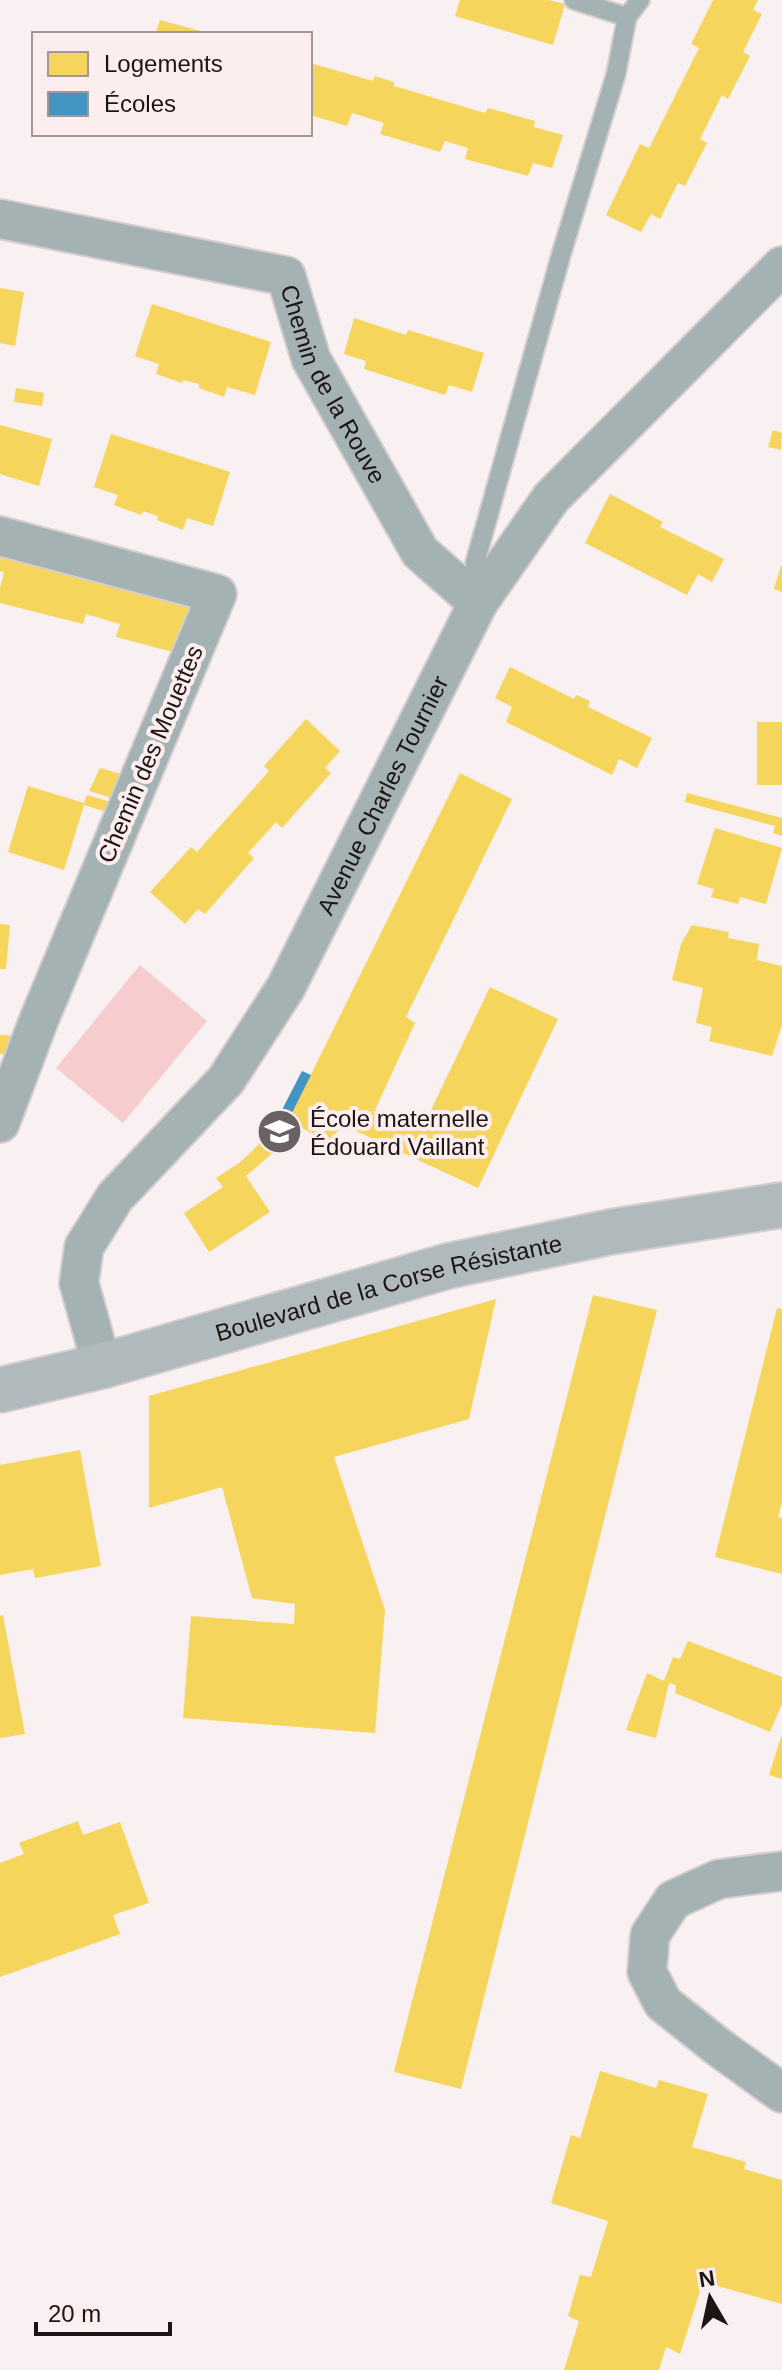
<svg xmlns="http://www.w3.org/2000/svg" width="782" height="2370" font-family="Arial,sans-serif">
<rect width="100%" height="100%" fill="#f8f0f1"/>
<path fill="#f7cccf" d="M140,965L207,1021L123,1123L56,1068Z"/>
<g fill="#f6d55c">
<path d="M460,0H549L565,4L553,45L455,16Z"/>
<path d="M713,0H758L753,10L762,14L743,52L750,56L728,99L722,95L700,139L707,143L685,186L678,183L660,219L651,214L641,232L606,215L640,144L649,148L699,48L691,44Z"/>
<path d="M160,20L208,33V34H155Z"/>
<path d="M310,63L373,81L375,76L394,82V86L485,113L488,108L535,121L534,127L563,135L552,168L533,163L528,176L465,159L468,148L445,141L440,152L380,134L384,123L352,113L347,126L310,115Z"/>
<path d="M0,288L24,292L15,346L0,343Z"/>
<path d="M152,304L271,342L255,395L227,387L224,397L199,388V384L184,380L182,383L156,374L159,364L135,356Z"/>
<path d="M354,318L406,335L408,330L484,353L472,392L449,385L445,395L364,369L366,361L344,354Z"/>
<path d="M16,388L44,393L42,406L14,402Z"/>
<path d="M0,425L52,439L39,486L0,474Z"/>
<path d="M773,430L782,433L781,450L768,447Z"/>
<path d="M111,434L230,472L213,526L187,518L183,530L157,520L158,516L143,511L141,515L114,505L118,495L94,487Z"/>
<path d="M610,494L663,522L660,527L724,559L712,582L698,574L687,595L585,543Z"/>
<path d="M0,539L190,606L173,652L116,637L120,624L86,614L83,624L0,603V588L4,572L0,571Z"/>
<path d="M781,566H782V592L774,589Z"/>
<path d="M510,667L574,699L576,695L590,701L588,707L652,738L637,768L619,759L612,775L506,722L512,707L495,698Z"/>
<path d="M306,719L340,751L325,768L331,773L282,828L276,822L248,853L254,858L205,914L198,909L185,924L150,892L191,847L197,852L269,771L264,766Z"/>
<rect x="757" y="722" width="25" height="63"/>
<path d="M100,768L124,775L115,799L89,791Z"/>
<path d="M460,773L512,799L406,1017L415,1023L375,1110L421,1131L490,987L558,1019L478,1188L341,1124L331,1143L288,1121Z"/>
<path d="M28,786L84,803L87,795L114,803L110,813L84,805L64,870L8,852Z"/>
<path d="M687,793L782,818V836L773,833L775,826L685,802Z"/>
<path d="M715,828L782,848L766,904L740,897L738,904L711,897L714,889L697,884Z"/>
<path d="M0,924L10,925L6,969H0Z"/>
<path d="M692,925L729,932L728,938L759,944L757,960L782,966V1025L772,1056L709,1041L712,1027L696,1023L703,988L672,980L681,944Z"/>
<path d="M0,1035L18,1036L11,1055L0,1054Z"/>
<path d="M269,1135L282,1145L246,1176L270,1212L209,1252L184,1213L223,1187L216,1178L239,1163Z"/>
<path d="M593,1295L657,1310L461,2089L394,2072Z"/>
<path d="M496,1299L469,1419L334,1457L385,1610L375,1733L183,1718L191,1616L294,1624L295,1604L252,1598L222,1487L149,1508V1396Z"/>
<path d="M777,1308L782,1309V1502L778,1517L782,1518V1574L715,1557Z"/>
<path d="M80,1450L101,1566L35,1578L33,1569L0,1575V1465Z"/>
<path d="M3,1615L25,1734L0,1738V1616Z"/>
<path d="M688,1641L782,1677V1704L770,1732L675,1693L676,1685L669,1683L656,1738L626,1730L647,1673L664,1681L673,1657L680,1659Z"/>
<path d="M781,1737H782V1779L769,1775Z"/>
<path d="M78,1821L83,1835L120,1822L149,1903L113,1915L120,1934L0,1977V1863L24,1854L19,1843Z"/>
<path d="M600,2071L656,2088L659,2080L708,2094L692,2147L746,2162L744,2169L782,2180V2304L703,2282L680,2354L666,2347L659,2370H564L579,2321L568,2316L580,2275L591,2277L608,2221L551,2203L571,2135L580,2138Z"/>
</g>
<path fill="#4393c3" d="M302,1071L311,1075L288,1121L293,1123L282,1145L269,1135Z"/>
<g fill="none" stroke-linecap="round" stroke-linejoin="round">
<defs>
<g id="lane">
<path d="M574,0L627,17L640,0"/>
<path d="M477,597L475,563L561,255L616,74L627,17"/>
</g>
<g id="street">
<path id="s1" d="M0,219L286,276L311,359L420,552L478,603"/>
<path d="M0,536L217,594L38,1022L0,1123"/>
<path id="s2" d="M102,1366L79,1283L84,1247L115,1197L226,1080L286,987L478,603L551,498L782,266"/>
<path d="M782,1871L719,1879L673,1900L650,1935L647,1972L663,2003L717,2046L782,2093"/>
</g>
<g id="secondary">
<path id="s3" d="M0,1390L102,1366L448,1266L610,1232L782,1205"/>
</g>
</defs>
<use href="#lane" stroke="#d4cecf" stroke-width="22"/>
<use href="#street" stroke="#d4cecf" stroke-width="42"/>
<use href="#secondary" stroke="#d4cecf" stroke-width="48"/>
<use href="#lane" stroke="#a5b2b4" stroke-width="18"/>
<use href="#street" stroke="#a5b2b4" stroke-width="38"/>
<use href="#secondary" stroke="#b0b9bc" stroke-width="44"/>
</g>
<defs>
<symbol id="school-disc" viewBox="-11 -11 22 22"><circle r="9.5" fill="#696162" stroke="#fcedee"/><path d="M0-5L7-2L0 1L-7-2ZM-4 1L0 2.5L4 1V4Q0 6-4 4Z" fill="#fff"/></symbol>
</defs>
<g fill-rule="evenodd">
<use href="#school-disc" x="254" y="1106" width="51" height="51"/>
</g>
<g text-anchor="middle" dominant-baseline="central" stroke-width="8" stroke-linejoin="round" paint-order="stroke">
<g font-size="24" fill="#1c1415" stroke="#fcedee">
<text stroke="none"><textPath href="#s1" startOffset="410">Chemin de la Rouve</textPath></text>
<text transform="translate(150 754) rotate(-67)">Chemin des Mouettes</text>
<text stroke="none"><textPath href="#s2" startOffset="668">Avenue Charles Tournier</textPath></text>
<text stroke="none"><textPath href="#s3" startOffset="402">Boulevard de la Corse Résistante</textPath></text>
</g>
<g font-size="24" fill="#1c1415" stroke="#fcedee" text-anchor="start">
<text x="310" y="1118">École maternelle<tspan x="310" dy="28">Édouard Vaillant</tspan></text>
</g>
</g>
<rect x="32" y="32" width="280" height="104" fill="#fcedee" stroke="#a29697" stroke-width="2"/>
<rect x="48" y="52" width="40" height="24" fill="#f6d55c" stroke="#a29697" stroke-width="2"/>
<text x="104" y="72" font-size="24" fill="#1c1415">Logements</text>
<rect x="48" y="92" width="40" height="24" fill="#4393c3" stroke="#a29697" stroke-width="2"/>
<text x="104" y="112" font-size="24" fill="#1c1415">Écoles</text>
<g transform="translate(710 2298) rotate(351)" stroke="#fcedee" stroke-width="6" paint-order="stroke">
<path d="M0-6L14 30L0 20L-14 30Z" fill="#1c1415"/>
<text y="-12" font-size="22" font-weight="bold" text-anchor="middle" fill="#1c1415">N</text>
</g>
<path d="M36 2322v12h134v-12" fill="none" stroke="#1c1415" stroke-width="4"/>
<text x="48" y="2322" font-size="24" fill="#1c1415" stroke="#fcedee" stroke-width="6" paint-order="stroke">20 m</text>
</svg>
